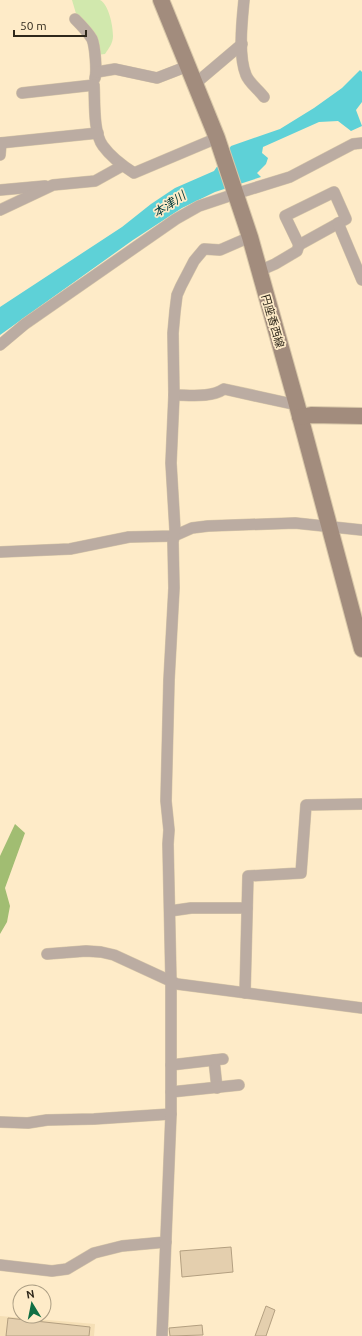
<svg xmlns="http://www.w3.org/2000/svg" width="362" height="1336" font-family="Ubuntu,'Noto Sans JP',sans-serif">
<rect width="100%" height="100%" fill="#feebc8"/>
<path fill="#f5dfb6" d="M0,1316L95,1324L94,1336H0Z"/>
<path fill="#d1e8ad" d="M72,0H100C109,5 113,26 113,36C113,43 109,48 105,54L96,55L77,17Z"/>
<path fill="#a1bd72" d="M15,824L25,833L5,888L10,906L7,922L0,934V856Z"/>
<path fill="#5ed1d7" d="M360,70L362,72V102L356,110L362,126L351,131L338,121L319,122L263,147L262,153L268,158L266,164L257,173L261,177L215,192L182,208L133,240L0,335V307L122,227L151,204L175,188L214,171L231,146L280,129L314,108L342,88Z"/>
<g fill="#e4cfae" stroke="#b39f80">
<path d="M231,1247L233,1272L182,1277L180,1251Z"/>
<path d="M266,1306L275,1310L266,1336H255Z"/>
<path d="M8,1318L90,1327L89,1336H6Z"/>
<path d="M202,1325L203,1335L170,1336L169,1328Z"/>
</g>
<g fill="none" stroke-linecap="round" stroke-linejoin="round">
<defs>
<g id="street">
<path d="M244,0C242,21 238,55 246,75C249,83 259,90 264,97"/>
<path d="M75,19C81,25 88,32 92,39C95,46 97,71 95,78"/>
<path d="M97,72L115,69L157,78L188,66"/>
<path d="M196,83L242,44"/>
<path d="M22,93L94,85C95,101 93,133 103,146C111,157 123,166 134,173L217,138"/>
<path d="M0,143L98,133"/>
<path d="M0,155L1,143"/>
<path d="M0,190L45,186"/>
<path d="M334,192L346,219L299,245L285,216Z"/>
<path d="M0,210L53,185L95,181L122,166"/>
<path d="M338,223L362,280"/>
<path d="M259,271L275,264L297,251L299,245"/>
<path d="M0,345L25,324L176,219L199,206L235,194L290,177L353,144L362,143"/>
<path d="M174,395C190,395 211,398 224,389L297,405"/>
<path d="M0,552L70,549L129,537L174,536L192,528L208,526L295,523L362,530"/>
<path d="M170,911L191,908H247"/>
<path d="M47,954L86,951L101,952L114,955L177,984L362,1008"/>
<path d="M245,993L248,876L301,873L306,805L362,804"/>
<path d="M214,1060L217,1088"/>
<path d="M171,1065L223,1059"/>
<path d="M171,1092L239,1085"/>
<path d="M0,1122L28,1123L47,1120L94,1119L171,1114"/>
<path d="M0,1265L52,1271L67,1269L94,1253L122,1246L166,1242"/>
<path d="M162,1336L171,1114V982L168,844L169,830L166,801L169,680L174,588L173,542L175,530L171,463L174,395L173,333L175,311L177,295L181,286L194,261L204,249L220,250L250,237"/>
</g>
<g id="secondary">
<path d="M161,0L217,138L250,237L297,405L362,649"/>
<path d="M300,417L311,415L362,416"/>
</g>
</defs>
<use href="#street" stroke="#d9c8a9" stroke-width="12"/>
<use href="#secondary" stroke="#d9c8a9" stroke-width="18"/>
<use href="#street" stroke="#bbaca2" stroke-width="11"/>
<use href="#secondary" stroke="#a28c7d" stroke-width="16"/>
</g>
<g text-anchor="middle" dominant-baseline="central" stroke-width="3.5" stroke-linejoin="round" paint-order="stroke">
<g font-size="11" fill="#2f281b" stroke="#feebc8">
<text transform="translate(273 321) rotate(74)">円座香西線</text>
</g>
<g font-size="12" font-style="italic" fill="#003a3c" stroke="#feebc8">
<text transform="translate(169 204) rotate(-34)">本津川</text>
</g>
</g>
<g transform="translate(32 1304) rotate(350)"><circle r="19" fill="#feebc8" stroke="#ab9d83"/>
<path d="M0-3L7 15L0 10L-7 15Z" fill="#106e43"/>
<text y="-6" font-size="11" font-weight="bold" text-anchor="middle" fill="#2f281b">N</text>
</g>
<path d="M14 30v6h72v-6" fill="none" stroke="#2f281b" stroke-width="2"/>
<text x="20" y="30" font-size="12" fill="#2f281b" stroke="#feebc8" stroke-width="3" paint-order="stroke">50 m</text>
</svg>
